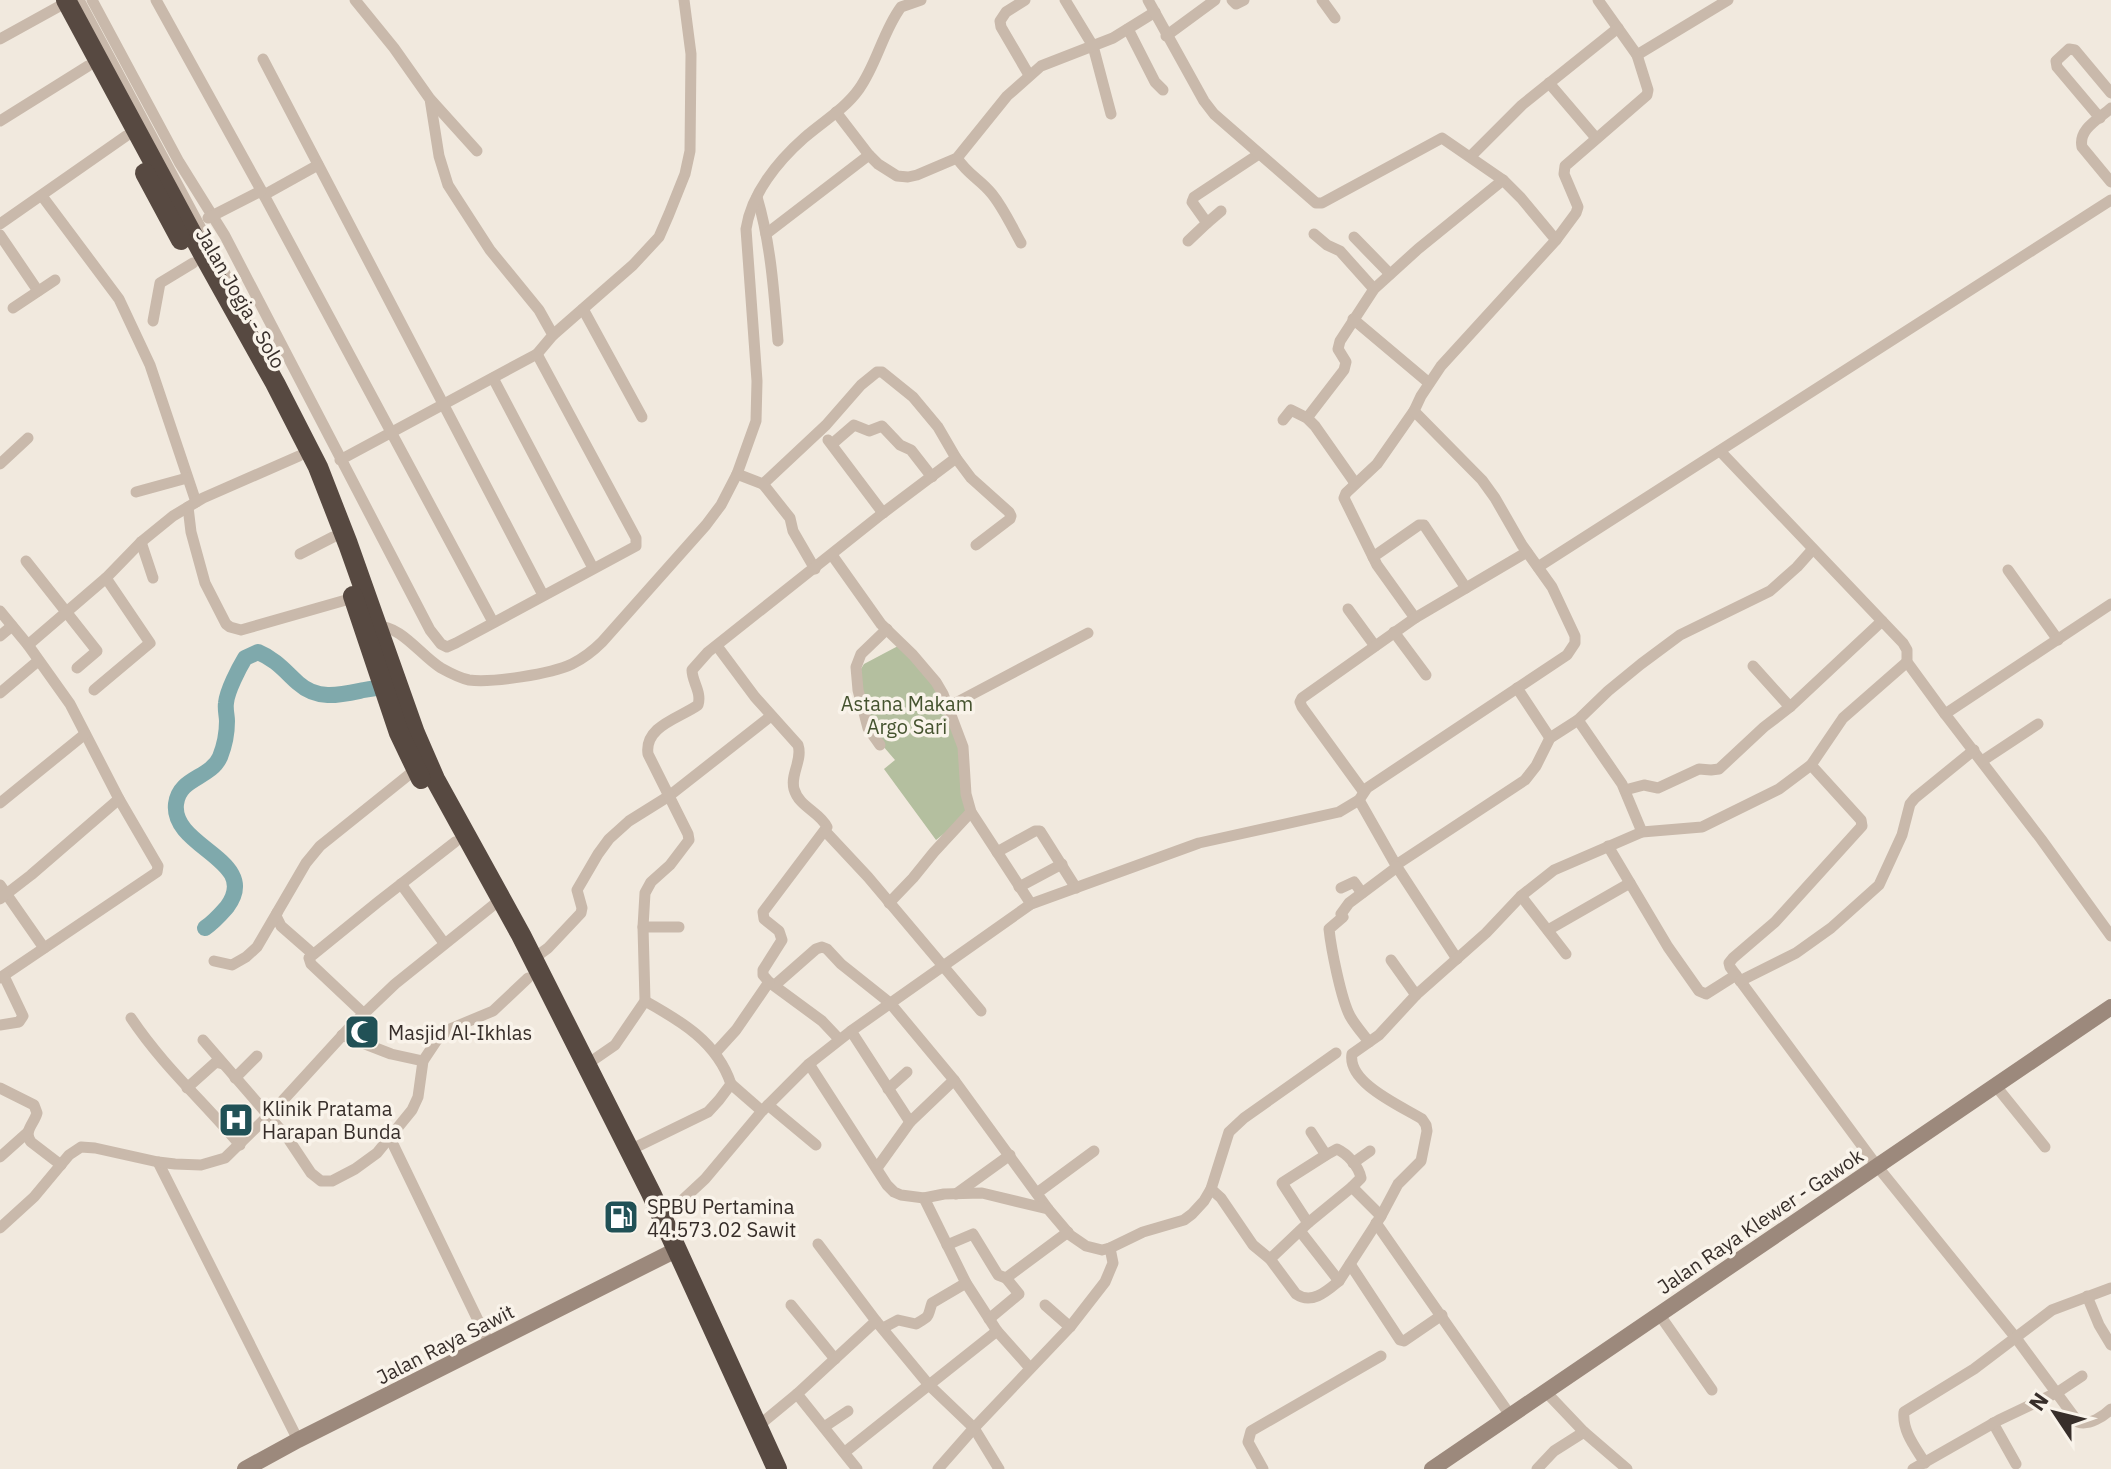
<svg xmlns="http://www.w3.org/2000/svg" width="2111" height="1469" font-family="'IBM Plex Sans',sans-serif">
<rect width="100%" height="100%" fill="#f1e9de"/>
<path fill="#b4bf9f" d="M898,646L938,689L962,751L970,813L936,840L884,769L895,760L871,732L859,672L864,664Z"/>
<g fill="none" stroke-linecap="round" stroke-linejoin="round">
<path stroke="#7fa9ac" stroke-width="16" d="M205,928C214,922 220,915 227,907C262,860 171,848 176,804C179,777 210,779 220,757C224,747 227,732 227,721C227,716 225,709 226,703C227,691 239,668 245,658L258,652C275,659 284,670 298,683C318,701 340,695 364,690C374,688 385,687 395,686"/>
<g stroke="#c9b9ab" stroke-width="11">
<path d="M79,0L228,279"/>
<path d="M92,0L179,162L225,236L430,630L441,644L447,647L456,643L636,546V538L537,354L340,460"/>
<path d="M156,0L266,199L493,622"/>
<path d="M355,0L394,48L430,99L439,156L448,185L490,250L539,310L553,335L537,354"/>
<path d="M1025,0L1006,12L1000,21L1001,27L1029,75"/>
<path d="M1065,0L1093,46L1111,114"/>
<path d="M1232,0L1236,4L1244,0"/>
<path d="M1322,0L1335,18"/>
<path d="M1598,0L1637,55L1728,0"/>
<path d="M1128,29L1155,82L1163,90"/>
<path d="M1166,36L1215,0"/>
<path d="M0,39L67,2"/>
<path d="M263,59L543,595"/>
<path d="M1549,83L1596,138"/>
<path d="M431,100L477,151"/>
<path d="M2111,108C2099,119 2078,129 2082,147L2111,182"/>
<path d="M836,112L869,155L878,164L897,176L908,177L917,175L957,158L1007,96L1041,66L1113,38L1155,12"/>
<path d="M2100,118L2057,67L2056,61L2069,49L2075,50L2111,93"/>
<path d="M0,121L88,66"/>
<path d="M1471,156L1522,105L1618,28"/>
<path d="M957,158C968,175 980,179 992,194C1004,209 1012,227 1021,243"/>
<path d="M264,195L318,165"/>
<path d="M42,196L119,299L150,365L196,502"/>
<path d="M757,197C771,244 774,293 778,341"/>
<path d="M208,218L261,191"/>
<path d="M1207,223L1221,211"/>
<path d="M0,224L126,136"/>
<path d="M766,234L869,155"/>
<path d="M1314,234L1327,245L1340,251L1374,289"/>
<path d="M0,235L38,291"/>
<path d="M1354,237L1390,274"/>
<path d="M1556,240L1576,213L1578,207L1564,174L1565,166L1647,95L1648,90L1637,55"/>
<path d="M1188,241L1207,223L1192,202L1194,197L1259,154"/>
<path d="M13,308L55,280"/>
<path d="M583,309L642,417"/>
<path d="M1353,319L1429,383"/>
<path d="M153,321L160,283L193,263"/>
<path d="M553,335L633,265L659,237L669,214L685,174L690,151L691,54L684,0"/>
<path d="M493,378L593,568"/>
<path d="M1414,411L1377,464L1346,493L1344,498L1377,565L1415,618"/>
<path d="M1307,418L1344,370L1346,362L1338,349L1340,341L1374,289L1418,249L1503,180"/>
<path d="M1283,420L1291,410L1307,418L1315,426L1355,483"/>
<path d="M828,440L883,513"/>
<path d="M832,444L854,425L869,431L882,426L900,445L911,450L932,477"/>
<path d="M1720,451L1903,643L1907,650V662L1945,714"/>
<path d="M0,464L28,438"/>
<path d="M737,474L763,484L826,425L861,385L877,372H882L913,397L938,427L956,458L971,478L1009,512L1011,516L1010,519L976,545"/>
<path d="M763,484L790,518L793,531L815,569"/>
<path d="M136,492L187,478"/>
<path d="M188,507L191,532L205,583L226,624L230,627L241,630L353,598"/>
<path d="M141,542L153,578"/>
<path d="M300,554L333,537"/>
<path d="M832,555L881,624L913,655L936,682L943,694L963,747L966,794L971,812L1031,904"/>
<path d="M1373,557L1419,525H1424L1466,588"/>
<path d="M26,561L97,651L77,668"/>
<path d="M1538,567L2111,200"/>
<path d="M2008,570L2058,640"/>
<path d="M2111,604L1945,714L2041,839L2111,936"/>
<path d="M1348,609L1375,646"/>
<path d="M0,611L28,645L70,704L119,799L158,866L157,872L154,874L0,978"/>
<path d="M376,626C401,625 421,656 441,668C450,673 459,678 469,680C492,683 551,674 572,664C584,658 593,651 602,642L706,525L721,505L737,474L756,421L757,381L746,229C751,194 778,161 804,138C822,122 845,109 859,89C877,64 883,31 901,7L921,0"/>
<path d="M1394,632L1426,675"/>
<path d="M0,636L12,626"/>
<path d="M28,645L106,578L141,542L173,516L203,498L299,456"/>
<path d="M717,646L755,697L798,745C803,760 790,774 794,789C799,807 820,812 827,827L763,912L764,919L779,931L782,940L763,970V975L769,982L822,1021L839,1039"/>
<path d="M1753,666L1790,707L1882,621"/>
<path d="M1517,688L1550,738"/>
<path d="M94,690L150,643L106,578"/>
<path d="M0,693L38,661"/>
<path d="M948,707L1088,633"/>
<path d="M1578,720L1622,784L1642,832"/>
<path d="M880,745L868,728L858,690L856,667L861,654L887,629"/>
<path d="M1982,761L2038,724"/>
<path d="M1811,765L1861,820L1862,826L1775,922L1733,958L1729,963L1730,967L1877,1166L2016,1338L2078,1422C2089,1426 2104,1416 2111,1409"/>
<path d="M1625,790L1644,785L1658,788L1699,769L1711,770L1719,769L1764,727L1790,707"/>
<path d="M1363,791L1302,707L1300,702L1302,698L1415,618L1527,552"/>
<path d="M1359,800L1397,867L1457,959"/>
<path d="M0,803L85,734"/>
<path d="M825,831L868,877L981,1011"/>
<path d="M1608,846L1668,947L1699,991L1706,994L1736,975"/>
<path d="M997,852L1035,831H1040L1076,888"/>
<path d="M1396,865L1525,780L1536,766L1550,738L1578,720L1608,691L1641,664L1680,635L1770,591L1797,567L1813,549"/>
<path d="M401,884L444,943"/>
<path d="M0,885L44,948"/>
<path d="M1019,887L1062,864"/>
<path d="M1341,888L1354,882L1362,893"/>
<path d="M1521,896L1566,954"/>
<path d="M0,899L31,875L119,799"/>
<path d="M889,903L913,878L934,852L971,812"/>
<path d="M277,913L276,916L281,926L313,954"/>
<path d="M643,927H679"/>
<path d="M1548,930L1630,883"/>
<path d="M533,959L548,948L581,913L582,908L577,890L598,854L609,839L629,821L669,796L771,716"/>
<path d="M1391,960L1416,995"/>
<path d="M214,961L232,965L246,957L257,947L306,863L320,846L416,769"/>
<path d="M1740,981L1796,953L1831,928L1879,885L1902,835L1910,804L1915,798L1974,750"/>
<path d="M775,985L816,949L822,947L827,949L841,964L890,1003L954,1080L1048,1209"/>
<path d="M364,1014L311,964L309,958L378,902L455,842"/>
<path d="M131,1018C163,1066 203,1101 240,1145"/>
<path d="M0,1025L19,1022L23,1016L4,976"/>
<path d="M851,1031L910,1122"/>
<path d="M342,1035L391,1054L423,1061"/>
<path d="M203,1040L287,1137L311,1173L321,1181H332L355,1169L377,1153L412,1110L418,1097L423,1061L437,1040L450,1029L493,1011L528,978"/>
<path d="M1369,1042C1363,1034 1355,1025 1350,1016C1341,999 1331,948 1329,929L1343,917L1341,914L1349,903L1397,867"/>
<path d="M715,1053L736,1030L769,982"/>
<path d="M809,1064L887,1185L894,1192L901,1195L924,1198L944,1194L982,1193L1048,1209L1070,1235L1086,1246L1102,1250L1110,1248"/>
<path d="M586,1065L615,1045L645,1001L643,927L645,893L651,882L670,865L689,840L688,834L648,754C644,726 680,718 698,705C702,692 692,682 692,670L708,652L883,513L956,458"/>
<path d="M235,1078L257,1056"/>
<path d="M731,1084L762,1111"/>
<path d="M1995,1085L2045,1147"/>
<path d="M0,1088L34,1105L37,1113C34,1124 23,1131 31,1142L61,1165"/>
<path d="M187,1088L216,1062L223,1064"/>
<path d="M888,1089L907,1072"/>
<path d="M768,1105L816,1145"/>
<path d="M390,1138L489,1343"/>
<path d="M630,1150L708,1112L719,1100L731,1084C717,1042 681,1021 645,1001"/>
<path d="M0,1157L28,1132"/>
<path d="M158,1162L298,1440"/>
<path d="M1353,1163L1370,1151"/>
<path d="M877,1168L910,1122L954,1080"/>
<path d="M1352,1187L1381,1216"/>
<path d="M1211,1189L1221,1198L1253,1245L1270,1259L1296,1294C1312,1305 1327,1291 1339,1281L1381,1216L1398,1184L1421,1161L1427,1131L1426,1125L1422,1119C1401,1106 1347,1083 1352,1054L1379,1035L1416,995L1486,933L1521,896L1554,870L1642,832L1702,827L1779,789L1811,765L1843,718L1907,662"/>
<path d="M1037,1193L1094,1151"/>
<path d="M956,1194L1010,1155"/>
<path d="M924,1198L966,1283L997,1331L1030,1368"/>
<path d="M662,1219L705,1179L762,1111L809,1064L851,1031L1031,904L1199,843L1339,812L1359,800L1367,788L1567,655L1575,643V636L1552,587L1522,545L1495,498L1482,480L1414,411L1421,396L1441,366L1556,240L1521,198L1503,180L1442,138L1322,203H1316L1214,114L1204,101L1148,0"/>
<path d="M1308,1223L1282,1183L1326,1155"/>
<path d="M1376,1223L1510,1415"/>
<path d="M0,1228L34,1197L69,1155L81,1147L95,1148L158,1162L175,1164L201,1165L225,1158L275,1109L350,1027L395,984L501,899"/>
<path d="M1300,1231L1339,1281"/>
<path d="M818,1244L876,1321"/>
<path d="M947,1245L973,1234L998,1275L1006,1278L1068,1232"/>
<path d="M1270,1259L1308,1223L1352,1187L1361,1178C1359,1167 1348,1154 1337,1149L1326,1155L1311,1132"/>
<path d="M1350,1264L1400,1340L1404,1341L1442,1315"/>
<path d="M2087,1296L2099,1325L2111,1345"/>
<path d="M791,1305L835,1359"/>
<path d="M1045,1305L1070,1327"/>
<path d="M1659,1314L1712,1390"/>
<path d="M989,1319L1019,1294L1006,1278"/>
<path d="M883,1328L898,1320L916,1324C931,1315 927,1318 932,1303L966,1283"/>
<path d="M1545,1391L1584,1432L1627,1469"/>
<path d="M797,1394L857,1469"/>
<path d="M1993,1423L2016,1464"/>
<path d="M757,1427L797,1394L876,1321L929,1385L997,1331"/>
<path d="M824,1427L848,1411"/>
<path d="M845,1452L929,1385L974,1428L999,1469"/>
<path d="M1925,1463C1915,1447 1902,1431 1904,1412L1974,1369L2052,1310L2111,1288"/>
<path d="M938,1469L974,1428L1070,1327L1105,1282L1113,1263L1110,1248L1143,1232L1184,1220L1192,1214L1204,1201L1211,1189L1229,1132L1244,1118L1336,1053"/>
<path d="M1263,1469L1248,1442L1251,1431L1381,1356"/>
<path d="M1537,1469L1554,1451L1584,1432"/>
<path d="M1913,1469L1999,1420L2058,1392L2082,1376"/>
</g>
<g stroke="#9c897c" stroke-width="16">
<path d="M245,1469L298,1440L676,1250"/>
<path d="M1432,1469L2111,1007"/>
</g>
<g stroke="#574941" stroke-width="20">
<path d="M66,0L203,254L275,383L318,467L348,544L415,733L435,779L521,935L651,1193L777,1469"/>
<path d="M145,173L181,240"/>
<path d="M353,596L399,733L421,779"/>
</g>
</g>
<defs>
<symbol id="mosque-square" viewBox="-11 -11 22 22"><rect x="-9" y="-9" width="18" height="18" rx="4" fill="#215156" stroke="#f9f3ea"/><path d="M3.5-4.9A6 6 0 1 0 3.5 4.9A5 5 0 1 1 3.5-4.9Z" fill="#fff"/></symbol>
<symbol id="hospital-square" viewBox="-11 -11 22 22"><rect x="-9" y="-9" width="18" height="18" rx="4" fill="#215156" stroke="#f9f3ea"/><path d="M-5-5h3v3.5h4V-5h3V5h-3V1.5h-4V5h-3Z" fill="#fff"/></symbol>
<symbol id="fuel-square" viewBox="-11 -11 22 22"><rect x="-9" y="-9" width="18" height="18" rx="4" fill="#215156" stroke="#f9f3ea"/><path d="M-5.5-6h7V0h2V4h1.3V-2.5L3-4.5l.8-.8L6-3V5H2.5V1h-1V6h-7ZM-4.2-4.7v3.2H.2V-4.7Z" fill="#fff"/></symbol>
</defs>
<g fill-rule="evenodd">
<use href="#mosque-square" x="342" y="1012" width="40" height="40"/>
<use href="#hospital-square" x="216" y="1100" width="40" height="40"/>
<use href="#fuel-square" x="601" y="1197" width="40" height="40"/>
</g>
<g text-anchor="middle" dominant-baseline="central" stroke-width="7" stroke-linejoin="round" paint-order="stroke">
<g font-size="20" fill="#372e2a" stroke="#f9f3ea">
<text transform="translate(241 298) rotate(60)">Jalan Jogja - Solo</text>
<text transform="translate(1760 1221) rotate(-34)">Jalan Raya Klewer - Gawok</text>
<text transform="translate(445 1344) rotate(-27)">Jalan Raya Sawit</text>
</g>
<g font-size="20" fill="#45532f" stroke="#f9f3ea">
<text x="907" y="703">Astana Makam<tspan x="907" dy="23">Argo Sari</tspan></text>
</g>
<g font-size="20" fill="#372e2a" stroke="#f9f3ea" text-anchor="start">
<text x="388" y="1032">Masjid Al-Ikhlas</text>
<text x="262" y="1108">Klinik Pratama<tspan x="262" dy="23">Harapan Bunda</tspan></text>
<text x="647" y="1206">SPBU Pertamina<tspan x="647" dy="23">44.573.02 Sawit</tspan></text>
</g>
</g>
<g transform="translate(2055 1413) rotate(305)" stroke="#f9f3ea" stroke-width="6" paint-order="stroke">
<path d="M0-6L14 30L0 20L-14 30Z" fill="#372e2a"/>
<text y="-12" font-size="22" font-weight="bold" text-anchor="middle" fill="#372e2a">N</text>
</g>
</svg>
